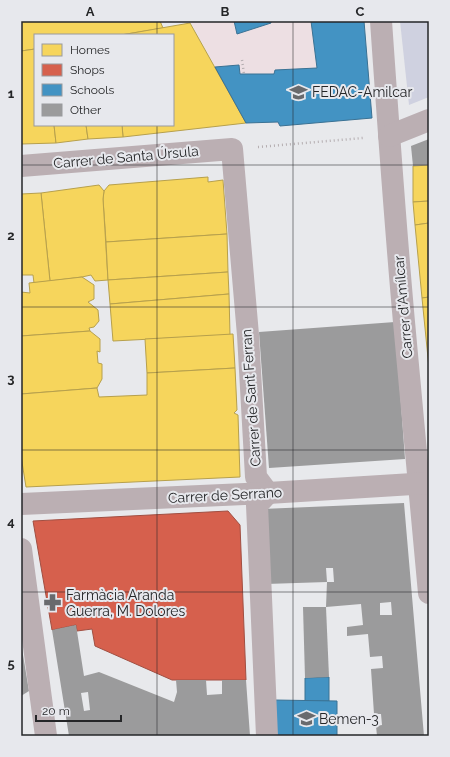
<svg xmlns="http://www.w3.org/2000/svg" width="450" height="757" font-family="Raleway,sans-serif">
<rect width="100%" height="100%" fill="#e8e9ec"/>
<path fill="#eddfe3" d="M190,21H364L372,118L280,126L274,123H246Z"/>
<path fill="#cfd1e0" d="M400,21H429V97L409,105Z"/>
<g fill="#f6d55c" stroke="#b7a04c">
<path d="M21,21H160L163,28L121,35H35V49L21,51Z"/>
<path d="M190,23L246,123L123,137L122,125H173V35H121Z"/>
<path d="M35,49V125H54L56,143L21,144V51Z"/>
<path d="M54,125H86L88,139L56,143Z"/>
<path d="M86,125H122L123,137L88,139Z"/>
<path d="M429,165V201L413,202V166Z"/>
<path d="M208,177V182L223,180L227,234L106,242L103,199L104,191L109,185Z"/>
<path d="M99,185L104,191L103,199L108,280L95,281L91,275L82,277L50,281L41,193Z"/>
<path d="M41,193L50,281L34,283L33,275H21V194Z"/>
<path d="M429,201V223L415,225L413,202Z"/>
<path d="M429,223V297L422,298L415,225Z"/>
<path d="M227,234L228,272L108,280L106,242Z"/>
<path d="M228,272L229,294L110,304L108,280Z"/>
<path d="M82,277L94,285V299L88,302L98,310L99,321L94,327L89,328L90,331L21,336V292L30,293L29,283Z"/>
<path d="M229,294L230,335L113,341L110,304Z"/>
<path d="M429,297V368L422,298Z"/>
<path d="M90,331L100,339V352L97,351L98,363L102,364V379L97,388L21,394V336Z"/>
<path d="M233,334L235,368L147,373L145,339Z"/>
<path d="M235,368L237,410L234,413L238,415L240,477L26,487L21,456V394L97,388L99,397L147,395V373Z"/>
</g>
<path fill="#d6604d" stroke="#a14f42" d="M228,511L240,525L246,680H172L95,646L92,629L77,631L76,625L52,630L33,521Z"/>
<g fill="#4393c3" stroke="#3a7294">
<path d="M234,21H271V23L237,34Z"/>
<path d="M311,21H364L372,118L280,126L278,122L246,123L215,67L239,65L240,74H274L275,70L317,68Z"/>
<path d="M329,677V701H305V678Z"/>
<path d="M274,700L337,701V736H275Z"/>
</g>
<g fill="#9b9b9c" fill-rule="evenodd">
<path d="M429,139V165L413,166L411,146Z"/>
<path d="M395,322L405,459L269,468L259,332Z"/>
<path d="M404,503L424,736H377L376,726L382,725L381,714H374L371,669L383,668L382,656L370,657L368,634L347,636V627L363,625L361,604L326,607L327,582L266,584L262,509ZM326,568H333L334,582H327ZM391,602L392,615H380V603Z"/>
<path d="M303,607H326L329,677L305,678Z"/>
<path d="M76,625L84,676L99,672L174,702L177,692L176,680H206L207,695L222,694V680H246L250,736H69L52,630ZM88,692L90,710L84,711L81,693Z"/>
<path d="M21,649H22L29,691L21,696Z"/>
</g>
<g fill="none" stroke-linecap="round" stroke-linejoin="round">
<g stroke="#b4adb0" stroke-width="2.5" stroke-dasharray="1 3" stroke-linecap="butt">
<path d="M242,60L244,74"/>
<path d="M258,147L363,138"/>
</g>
<path stroke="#bbafb3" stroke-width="22" d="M267,736L257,505L268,493"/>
<g stroke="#bbafb3" stroke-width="22">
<path d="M381,21C388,122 395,222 404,322C412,413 421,503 429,593"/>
<path d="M389,136L429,120"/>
<path d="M21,166L232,149L248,335L256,477L268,493"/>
<path d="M21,504L268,493L429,483"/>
<path d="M21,549L46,736"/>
</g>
</g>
<path fill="none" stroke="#252628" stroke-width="1" stroke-opacity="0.55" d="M157,21V35M293,21V736M157,125V736M21,165H429M21,307H429M21,450H429M21,592H429"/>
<defs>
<symbol id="school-bare" viewBox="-9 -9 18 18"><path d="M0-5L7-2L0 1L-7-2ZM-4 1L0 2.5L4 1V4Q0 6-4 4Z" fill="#696a6d" stroke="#e7e8ed" stroke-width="2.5" paint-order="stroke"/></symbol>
<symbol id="pharmacy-bare" viewBox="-9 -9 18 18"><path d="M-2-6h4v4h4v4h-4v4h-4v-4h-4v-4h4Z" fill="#696a6d" stroke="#e7e8ed" stroke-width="2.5" paint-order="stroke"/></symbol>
</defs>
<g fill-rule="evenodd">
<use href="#school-bare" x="286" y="80" width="25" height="25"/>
<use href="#pharmacy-bare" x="40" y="590" width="25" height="25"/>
<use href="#school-bare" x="294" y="706" width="25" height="25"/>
</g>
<g text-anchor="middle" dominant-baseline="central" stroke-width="4" stroke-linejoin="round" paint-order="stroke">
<g font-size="14" fill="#252628" stroke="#e7e8ed" text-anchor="start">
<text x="312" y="92">FEDAC-Amilcar</text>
<text x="66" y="595">Farmàcia Aranda<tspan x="66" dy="16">Guerra, M. Dolores</tspan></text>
<text x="319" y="719">Bemen-3</text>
</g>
<g font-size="14" fill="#252628" stroke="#e7e8ed">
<text transform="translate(126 157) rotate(-5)">Carrer de Santa Úrsula</text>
<text transform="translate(403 307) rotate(-95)">Carrer d'Amílcar</text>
<text transform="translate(251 398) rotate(-94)">Carrer de Sant Ferran</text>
<text transform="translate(225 495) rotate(-3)">Carrer de Serrano</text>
</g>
</g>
<rect width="450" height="757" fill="none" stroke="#e7e8ed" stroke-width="44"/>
<rect x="34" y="34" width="140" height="92" fill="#e7e8ed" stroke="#999a9e"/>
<rect x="42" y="44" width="20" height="12" fill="#f6d55c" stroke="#999a9e"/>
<text x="70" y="54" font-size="12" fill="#252628">Homes</text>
<rect x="42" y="64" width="20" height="12" fill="#d6604d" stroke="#999a9e"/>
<text x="70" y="74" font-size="12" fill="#252628">Shops</text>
<rect x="42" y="84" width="20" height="12" fill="#4393c3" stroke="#999a9e"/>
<text x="70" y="94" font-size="12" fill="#252628">Schools</text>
<rect x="42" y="104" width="20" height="12" fill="#9b9b9c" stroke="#999a9e"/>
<text x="70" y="114" font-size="12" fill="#252628">Other</text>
<path d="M36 715v6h85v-6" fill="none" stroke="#252628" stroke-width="2"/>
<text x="42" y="715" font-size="12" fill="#252628" stroke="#e7e8ed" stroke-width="3" paint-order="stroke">20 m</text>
<rect x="22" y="22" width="406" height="713" fill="none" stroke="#252628" stroke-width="1.5"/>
<g font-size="13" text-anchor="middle" font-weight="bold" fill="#252628">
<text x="90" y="16">A</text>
<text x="225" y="16">B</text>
<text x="360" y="16">C</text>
<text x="11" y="98">1</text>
<text x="11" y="240">2</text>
<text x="11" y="383">3</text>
<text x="11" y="526">4</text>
<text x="11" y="668">5</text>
</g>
</svg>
